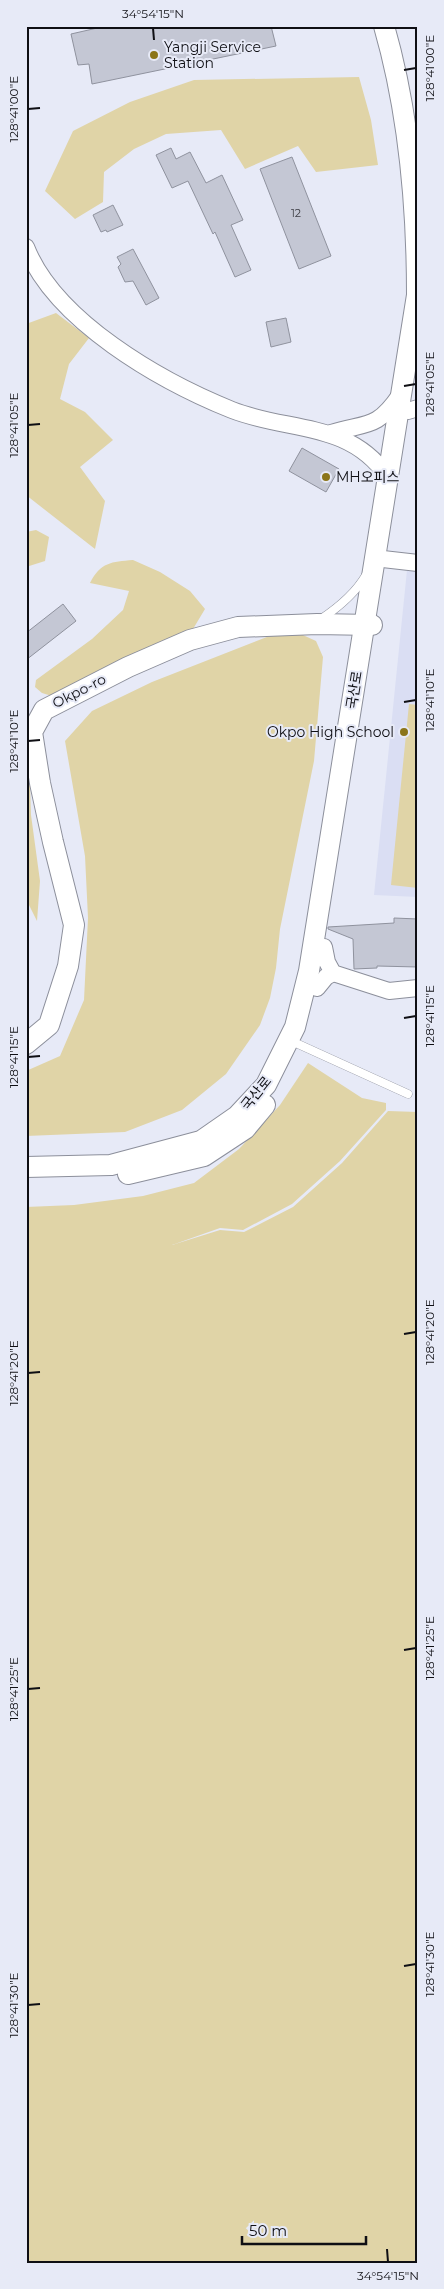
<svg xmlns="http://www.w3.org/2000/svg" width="444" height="2289" font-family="Montserrat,'Noto Sans KR',sans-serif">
<rect width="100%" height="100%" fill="#e7eaf7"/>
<path fill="#dadef3" d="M418,553V897L374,895L407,570Z"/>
<g fill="#e0d4a7">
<path d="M359,77L371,120L378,165L316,172L298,146L245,169L221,130L166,134L134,149L104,172L103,202L75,219L45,191L73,131L130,102L194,80Z"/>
<path d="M56,313L89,338L69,364L60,399L85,412L113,440L80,467L105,501L95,549L26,495V324Z"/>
<path d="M36,530L49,537L45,561L26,567V532Z"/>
<path d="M133,560L160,572L190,591L205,609L190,634L55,697L42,693L35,687L36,680L92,639L123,610L129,591L90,583C101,562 111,562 133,560Z"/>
<path d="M294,631L316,641L323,657L314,761L280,929L276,968L270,998L260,1025L226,1074L182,1110L125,1132L26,1136V1071L60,1056L84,1000L88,918L85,856L65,741L92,711L152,682L272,635Z"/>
<path d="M409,704L418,705V888L391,885Z"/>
<path d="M26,772L30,785L31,815L40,881L37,921L26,899Z"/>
<path d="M308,1063L362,1098L386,1103V1110L340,1161L292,1204L243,1230L220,1228L172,1245L220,1230L244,1232L293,1207L342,1163L388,1111L418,1112V2263H26V1207L74,1205L143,1196L194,1183L239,1149L280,1105Z"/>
</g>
<g fill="#c4c7d4" stroke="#8f929e">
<path d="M106,26H271L276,46L92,84L89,64L78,65L71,34Z"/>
<path d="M171,148L176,159L190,152L206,183L222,175L243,220L231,225L251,270L235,277L215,232L213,234L188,181L172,188L156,155Z"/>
<path d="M292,157L331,256L299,269L260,169Z"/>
<path d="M113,205L123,225L107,232L106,230L101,232L93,215Z"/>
<path d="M133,249L159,298L146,305L133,281L125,282L118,267L121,264L117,257Z"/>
<path d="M286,318L291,342L271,347L266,322Z"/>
<path d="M302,448L339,469L326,492L289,471Z"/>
<path d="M63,604L76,621L26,660V633Z"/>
<path d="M394,918L418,919V967L377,966V968L354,969L353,939L328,929V927L394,923Z"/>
</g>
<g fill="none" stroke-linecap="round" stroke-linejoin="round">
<defs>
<g id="service">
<path d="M321,619C339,607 355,594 366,575"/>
<path d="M298,1044L408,1094"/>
</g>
<g id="minor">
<path d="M26,247C55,321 160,381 232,410C288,432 349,421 387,476"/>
<path d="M408,411L418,408"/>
<path d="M331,433C367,422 376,430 400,395"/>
<path d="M374,558L418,563"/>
<path d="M324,947L327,962L333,973L389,991L418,988"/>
<path d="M317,988L326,977L333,973"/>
</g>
<g id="tertiary">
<path d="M26,1044L49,1025L68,966L74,925L53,842L40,783L32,732L44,710L128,667L190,640L238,627L317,624L372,625"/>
<path d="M26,1167L111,1165L201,1141L237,1116L266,1085L295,1027L309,971L417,295C417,204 409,113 384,26"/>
<path d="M128,1174L204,1156L245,1129L265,1105"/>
</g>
</defs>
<use href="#service" stroke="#8c8f9b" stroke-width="9"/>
<use href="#minor" stroke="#8c8f9b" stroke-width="18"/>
<use href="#tertiary" stroke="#8c8f9b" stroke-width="22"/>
<use href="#service" stroke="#fff" stroke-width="8"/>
<use href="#minor" stroke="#fff" stroke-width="16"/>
<use href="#tertiary" stroke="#fff" stroke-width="20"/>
</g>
<path fill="none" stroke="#0f0f14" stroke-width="2" d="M153,28L154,40M404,70L416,68M28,109L40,108M404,386L416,384M28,425L40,424M404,702L416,700M28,741L40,740M404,1018L416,1016M28,1057L40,1056M404,1334L416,1332M28,1373L40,1372M404,1650L416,1648M28,1689L40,1688M404,1966L416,1964M28,2005L40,2004M387,2249L388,2262"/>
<g fill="#8b7519" stroke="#e7eaf7" stroke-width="2">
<circle cx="154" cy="55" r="5"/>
<circle cx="326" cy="477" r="5"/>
<circle cx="404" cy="732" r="5"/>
</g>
<g text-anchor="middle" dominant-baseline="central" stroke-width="4" stroke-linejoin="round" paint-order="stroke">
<g font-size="11" fill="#3c3d44">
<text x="296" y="213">12</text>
</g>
<g font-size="14" fill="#0f0f14" stroke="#e7eaf7" text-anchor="start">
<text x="164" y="47">Yangji Service<tspan x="164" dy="16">Station</tspan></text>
<text x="336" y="477">MH오피스</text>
<text x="394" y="732" text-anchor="end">Okpo High School</text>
</g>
<g font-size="14" fill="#0f0f14" stroke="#e7eaf7">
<text transform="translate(354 690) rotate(-81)">국산로</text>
<text transform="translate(79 691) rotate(-27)">Okpo-ro</text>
<text transform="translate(256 1093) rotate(-51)">국산로</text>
</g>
</g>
<rect width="444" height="2289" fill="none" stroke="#e7eaf7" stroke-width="55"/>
<path d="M242 2236v8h124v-8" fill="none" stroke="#0f0f14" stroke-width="2.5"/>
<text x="249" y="2236" font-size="15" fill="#0f0f14" stroke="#e7eaf7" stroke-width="4" paint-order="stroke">50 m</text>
<rect x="28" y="28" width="388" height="2234" fill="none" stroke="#0f0f14" stroke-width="2"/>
<g font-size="12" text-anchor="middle" fill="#0f0f14">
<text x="153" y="18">34°54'15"N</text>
<text transform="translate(430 68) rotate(-90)" y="4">128°41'00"E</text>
<text transform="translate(14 109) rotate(-90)" y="4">128°41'00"E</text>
<text transform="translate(430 384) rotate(-90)" y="4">128°41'05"E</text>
<text transform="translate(14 425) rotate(-90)" y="4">128°41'05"E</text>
<text transform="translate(430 700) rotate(-90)" y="4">128°41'10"E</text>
<text transform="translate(14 741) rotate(-90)" y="4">128°41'10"E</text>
<text transform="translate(430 1016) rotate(-90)" y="4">128°41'15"E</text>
<text transform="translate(14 1057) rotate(-90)" y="4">128°41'15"E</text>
<text transform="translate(430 1332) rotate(-90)" y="4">128°41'20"E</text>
<text transform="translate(14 1373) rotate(-90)" y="4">128°41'20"E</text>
<text transform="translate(430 1648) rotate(-90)" y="4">128°41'25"E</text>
<text transform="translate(14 1689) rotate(-90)" y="4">128°41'25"E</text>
<text transform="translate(430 1964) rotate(-90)" y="4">128°41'30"E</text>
<text transform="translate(14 2005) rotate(-90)" y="4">128°41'30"E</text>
<text x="388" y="2280">34°54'15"N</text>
</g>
</svg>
